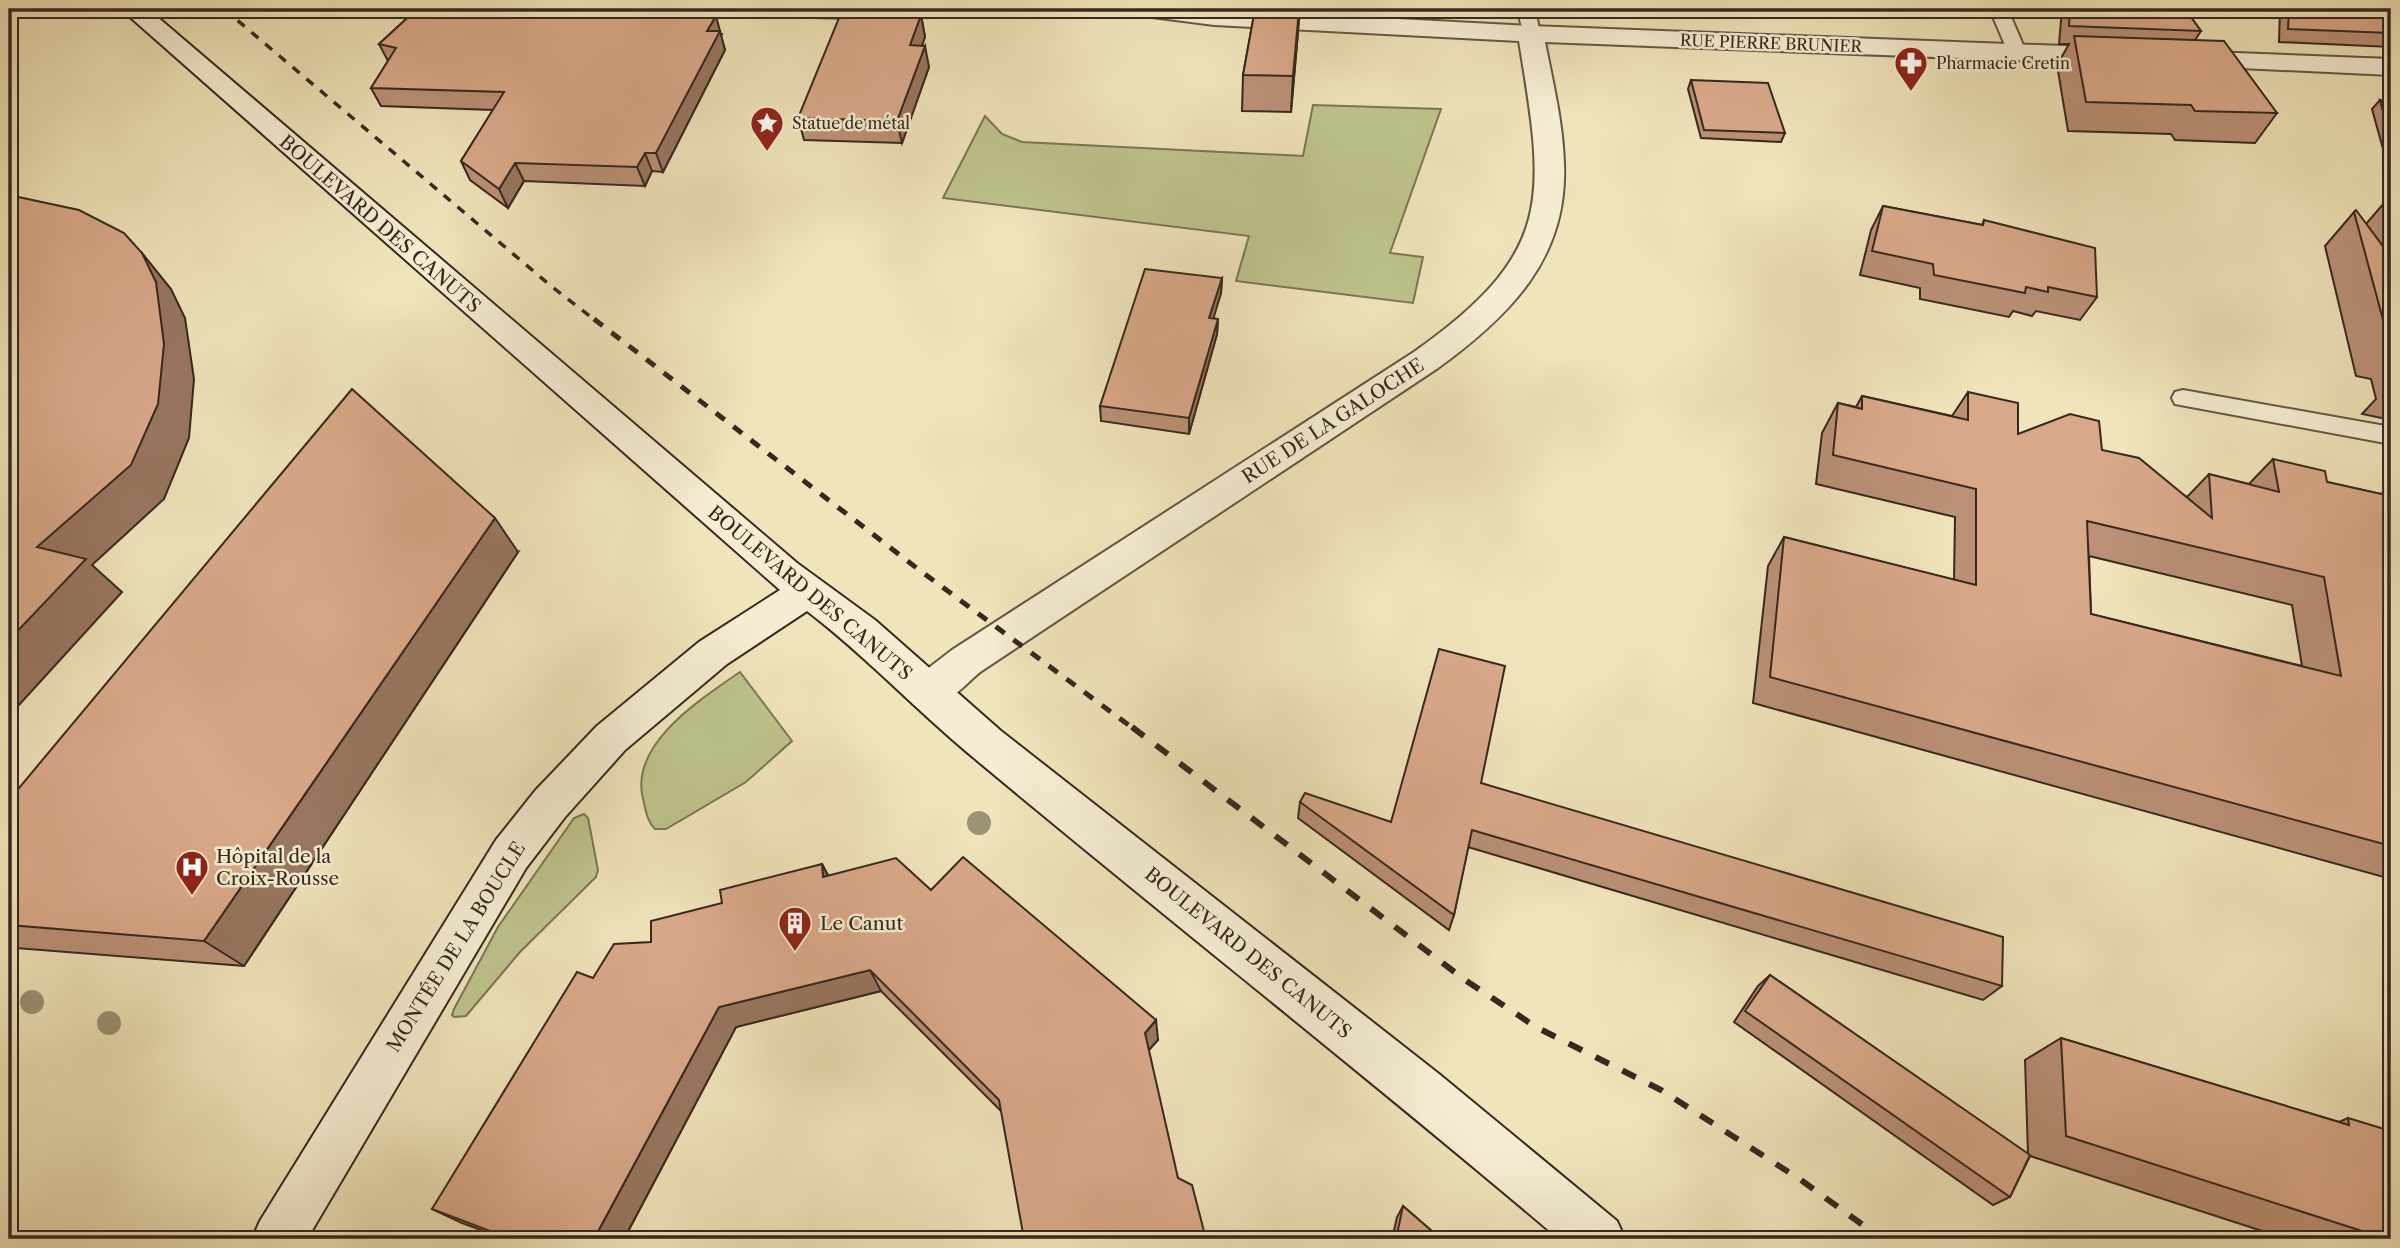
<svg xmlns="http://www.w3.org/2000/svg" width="2400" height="1248" font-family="'Libre Caslon Text',serif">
<rect width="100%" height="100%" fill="#f0e4ba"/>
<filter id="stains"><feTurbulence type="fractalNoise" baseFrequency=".00286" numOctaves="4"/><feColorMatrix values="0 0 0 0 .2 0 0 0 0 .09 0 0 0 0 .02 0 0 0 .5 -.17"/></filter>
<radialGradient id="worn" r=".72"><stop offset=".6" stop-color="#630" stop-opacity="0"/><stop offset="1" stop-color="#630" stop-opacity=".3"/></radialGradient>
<g fill="#bec38c" stroke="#7a7656" stroke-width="2">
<path d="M1313,105L1441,109L1390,253L1423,257L1413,303L1236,281L1249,236L943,198L985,116L1002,134L1022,142L1303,156Z"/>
<path d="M740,672L792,741L746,782L666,829H655C647,821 646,811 643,799C629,744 701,699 740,672Z"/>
<path d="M584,814L588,818L598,870L596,877L520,952L466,1016L454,1017L452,1015L454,1009L498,927L574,818Z"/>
</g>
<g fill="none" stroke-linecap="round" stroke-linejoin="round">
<defs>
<g id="service">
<path d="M728,9H942C927,25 768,15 737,14Z"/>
<path d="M1517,9H1535L1540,34L1537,38H1525Z"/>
<path d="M1994,9H2011L2009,12L2026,52L2023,56H2011L2008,52L1991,12Z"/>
<path d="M2183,390L2391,427V444L2175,404L2172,398L2175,392Z"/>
</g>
<g id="minor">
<path d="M1140,9H1209L1531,26L2115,48L2124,50L2128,56L2124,62L2115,64L1545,42C1553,83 1563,123 1564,164C1568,259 1509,316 1438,368L980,672C959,690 941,714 913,704L907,692L913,680L952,650L1414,352C1555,252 1545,199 1519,41L1214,25L1152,17L1143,14Z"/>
<path d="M2185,51L2391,59V75L2176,65L2172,59L2176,53Z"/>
</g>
<path id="secondary" d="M121,9H148L797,563L875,620L1001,731L1439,1074L1617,1221L1625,1239H1559C1367,1076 1168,920 974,758C917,711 866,656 807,611L727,664L625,750L565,817L526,868L307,1239H252L260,1221L496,840L535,791L597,726L699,642L780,590Z"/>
</defs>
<use href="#service" stroke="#645746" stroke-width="4"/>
<use href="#minor" stroke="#645746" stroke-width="4"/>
<use href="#secondary" stroke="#36281f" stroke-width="4"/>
<use href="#service" fill="#f5edd2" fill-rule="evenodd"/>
<use href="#minor" fill="#f5edd2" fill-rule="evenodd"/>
<use href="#secondary" fill="#f5edd2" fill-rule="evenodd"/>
<path stroke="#36281f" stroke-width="3.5" stroke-dasharray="9 9" stroke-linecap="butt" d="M224,9L551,286L596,321"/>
<path stroke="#36281f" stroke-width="5" stroke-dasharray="11 11" stroke-linecap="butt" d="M594,319L918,569L1134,729"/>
<path stroke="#36281f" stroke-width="6" stroke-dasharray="15 15" stroke-linecap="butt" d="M1132,727L1465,980L1536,1027L1661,1090L1801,1180L1882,1239"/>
</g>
<g fill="#9c9274">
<circle cx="979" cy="823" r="12"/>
<circle cx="32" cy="1002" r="12"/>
<circle cx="109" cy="1023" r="12"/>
</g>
<g fill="#bb9076" stroke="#36281f" stroke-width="2" fill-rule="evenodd">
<path d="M417,9H550L552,12L722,34L721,36L725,50L663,172L652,171L645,186L524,181L508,208L470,180L461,161L493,110L381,106L371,88L388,61L379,44Z"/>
<path d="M1255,9H1300L1291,112L1242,111L1243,75Z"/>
<path d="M2062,9H2185L2201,31L2195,40L2277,113L2255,143L2175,140L2171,134L2068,131L2057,65L2069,44H2059Z"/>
<path d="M2280,9H2391V47L2279,42Z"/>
<path d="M921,15L925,37L922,45L929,67L902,143L804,140L798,118Z"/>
<path d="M1691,80L1785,133L1781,142L1701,138L1688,89Z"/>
<path d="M2380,100L2391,106V178L2372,109Z"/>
<path d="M2391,195V420L2362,414L2376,399L2371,379L2356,376L2325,246L2354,212L2366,224Z"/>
<path d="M1883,206L1982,225L1984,220L2097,297L2080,320L2036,311L2032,316L2013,311L2009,317L1920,299V288L1860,275L1871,230Z"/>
<path d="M1222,278L1221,293L1213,318L1218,319L1217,334L1189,434L1101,421L1100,406Z"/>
<path d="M1968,392L2018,434L2102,450L2187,497L2209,474L2249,484L2273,459L2327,482L2381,494L2391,489V879L1753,703L1768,566L1784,537L1954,580L1955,517L1816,484L1822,433L1838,403L1856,407L1862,396L1952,416ZM2089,556L2292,605L2302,666L2091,614Z"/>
<path d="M518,552L244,966L16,948L9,959V800Z"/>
<path d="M1481,783L2002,986L1983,1000L1468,847L1454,915L1449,930L1298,818L1300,802L1391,822Z"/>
<path d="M822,864L828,875L931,890L1158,1040L1149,1050L1002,1112L881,991L736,1027L624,1239H505L462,1223L432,1209L593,978L651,942L722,903Z"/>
<path d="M1770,975L2028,1154L2025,1060L2061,1038L2339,1122L2348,1118L2391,1239H2287L2030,1156L2010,1197L1993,1205L1734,1022L1758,986Z"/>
<path d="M1403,1206L1441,1239H1392L1397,1217Z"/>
</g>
<g fill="#987660" stroke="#36281f" stroke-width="2">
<path d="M536,9H550L552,13L534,12Z"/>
<path d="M1299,9L1298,32L1291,112L1293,76Z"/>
<path d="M921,15L925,37L914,67L910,45Z"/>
<path d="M716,16L725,50L663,172L656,153L707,31Z"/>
<path d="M925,46L929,67L902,143L897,121Z"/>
<path d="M645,153L652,171L645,186L637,167Z"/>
<path d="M515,163L524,181L508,208L499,189Z"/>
<path d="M142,253L171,289L185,318L194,379L189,438L164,499L92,565L122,592L9,716V640L37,547Z"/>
<path d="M1222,278L1221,293L1209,333V318Z"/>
<path d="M1218,319L1217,334L1189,434V418Z"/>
<path d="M495,518L518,552L244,966L204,941Z"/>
<path d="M822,864L834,888L823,877Z"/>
<path d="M9,944L16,948L9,959Z"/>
<path d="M870,970L881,991L736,1027L624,1239H595V1237L719,1007Z"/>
<path d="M1156,1020L1158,1040L1147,1052L1145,1033Z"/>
</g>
<g fill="#d9a889" stroke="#36281f" stroke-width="2" fill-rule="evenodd">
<path d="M417,9H536L534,12L716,16L707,31H720L656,153H645L637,167L515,163L499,189L461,161L504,92L371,88L396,48L379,44Z"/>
<path d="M1255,9H1299L1293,76L1243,75Z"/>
<path d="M2070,9H2185L2201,31L2069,26Z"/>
<path d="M2289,9H2391V33L2288,29Z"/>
<path d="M841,13L921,15L910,45L925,46L897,121L798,118Z"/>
<path d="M2074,36L2224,41L2277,113L2195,111L2191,105L2086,102Z"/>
<path d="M1691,80L1768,83L1785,133L1704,130Z"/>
<path d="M2380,100L2391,106V142Z"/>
<path d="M9,195L79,210L124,233L142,253L156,282L164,344L158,404L131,465L37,547L86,559L9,640Z"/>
<path d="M1883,206L1983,225L1984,220L2095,248L2097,297L2048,287V292L2026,287L2025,293L1934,275L1933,264L1872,251Z"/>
<path d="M2356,210L2391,257V342H2389L2354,212Z"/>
<path d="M1145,269L1222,278L1209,318L1218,319L1189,418L1100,406Z"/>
<path d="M352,389L495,518L204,941L9,925V800Z"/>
<path d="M1968,392L2018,403V434L2070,414L2099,421L2102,450L2139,458L2212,518L2209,474L2279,492L2273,459L2325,471L2327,482L2381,494L2391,489V846L1770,677L1784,537L1976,585V489L1833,455L1838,403L1862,409V396L1968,420ZM2087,521L2324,577L2341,676L2091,614Z"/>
<path d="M1439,649L1505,666L1481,783L2003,937L2002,986L1472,830L1454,915L1300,802L1305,793L1391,822Z"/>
<path d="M963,857L1156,1020L1145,1033L1178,1178L1192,1185L1206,1239H1024L999,1100L870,970L719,1007L595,1237V1239H511L432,1209L577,972L593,978L614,944L651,942V921L722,903L720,890L822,864L823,877L896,858L931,890Z"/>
<path d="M1770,975L2030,1155L2010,1197L1745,1011Z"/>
<path d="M2061,1038L2349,1125L2348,1118L2391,1131V1239H2387L2066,1136Z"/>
<path d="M1403,1206L1441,1239H1396Z"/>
</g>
<defs>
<symbol id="pharmacy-pin" viewBox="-11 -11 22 30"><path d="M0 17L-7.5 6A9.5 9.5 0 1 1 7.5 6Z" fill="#8f2418" stroke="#f5edd2"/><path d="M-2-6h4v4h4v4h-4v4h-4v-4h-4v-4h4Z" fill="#fff"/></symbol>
<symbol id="sight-pin" viewBox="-11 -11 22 30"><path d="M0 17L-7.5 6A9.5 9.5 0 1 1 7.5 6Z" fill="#8f2418" stroke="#f5edd2"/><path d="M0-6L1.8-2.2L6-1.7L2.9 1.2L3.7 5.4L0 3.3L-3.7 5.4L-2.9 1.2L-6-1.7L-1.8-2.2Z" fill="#fff"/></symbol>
<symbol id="hospital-pin" viewBox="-11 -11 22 30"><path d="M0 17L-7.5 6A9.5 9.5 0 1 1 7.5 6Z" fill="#8f2418" stroke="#f5edd2"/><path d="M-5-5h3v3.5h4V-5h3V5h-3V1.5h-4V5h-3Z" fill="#fff"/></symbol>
<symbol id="building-pin" viewBox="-11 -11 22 30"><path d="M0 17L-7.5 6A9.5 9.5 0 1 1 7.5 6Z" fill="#8f2418" stroke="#f5edd2"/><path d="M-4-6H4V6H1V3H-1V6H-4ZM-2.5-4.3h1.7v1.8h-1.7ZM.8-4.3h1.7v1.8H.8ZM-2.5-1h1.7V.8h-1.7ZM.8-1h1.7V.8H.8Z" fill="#fff"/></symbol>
</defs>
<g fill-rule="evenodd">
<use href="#pharmacy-pin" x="1892" y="44" width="38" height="52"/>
<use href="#sight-pin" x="748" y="104" width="38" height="52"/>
<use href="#hospital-pin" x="173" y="848" width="38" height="52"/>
<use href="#building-pin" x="776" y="904" width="38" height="52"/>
</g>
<g text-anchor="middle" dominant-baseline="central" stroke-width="5" stroke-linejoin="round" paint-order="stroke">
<g font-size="16" fill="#36281f" stroke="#f5edd2">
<text transform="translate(1771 43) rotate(2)">RUE PIERRE BRUNIER</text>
</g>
<g font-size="16" fill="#36281f" stroke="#f5edd2" text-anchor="start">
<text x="1936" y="63">Pharmacie Cretin</text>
<text x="792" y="123">Statue de métal</text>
</g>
<g font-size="19" fill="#36281f" stroke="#f5edd2">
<text transform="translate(380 224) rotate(41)">BOULEVARD DES CANUTS</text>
<text transform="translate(1333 421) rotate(-33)">RUE DE LA GALOCHE</text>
<text transform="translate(810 593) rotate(40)">BOULEVARD DES CANUTS</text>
<text transform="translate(456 947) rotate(-58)">MONTÉE DE LA BOUCLE</text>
<text transform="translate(1248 953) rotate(39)">BOULEVARD DES CANUTS</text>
</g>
<g font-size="19" fill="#36281f" stroke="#f5edd2" text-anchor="start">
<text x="216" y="856">Hôpital de la<tspan x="216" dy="22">Croix-Rousse</tspan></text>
<text x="820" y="923">Le Canut</text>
</g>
</g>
<rect width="2400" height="1248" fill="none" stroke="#f0e4ba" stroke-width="35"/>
<rect x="10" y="10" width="2379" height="1227" fill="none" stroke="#36281f" stroke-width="3.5"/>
<rect x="18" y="18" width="2365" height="1213" fill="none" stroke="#36281f" stroke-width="2"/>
<rect width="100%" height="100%" filter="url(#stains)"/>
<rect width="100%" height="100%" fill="url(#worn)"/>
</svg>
